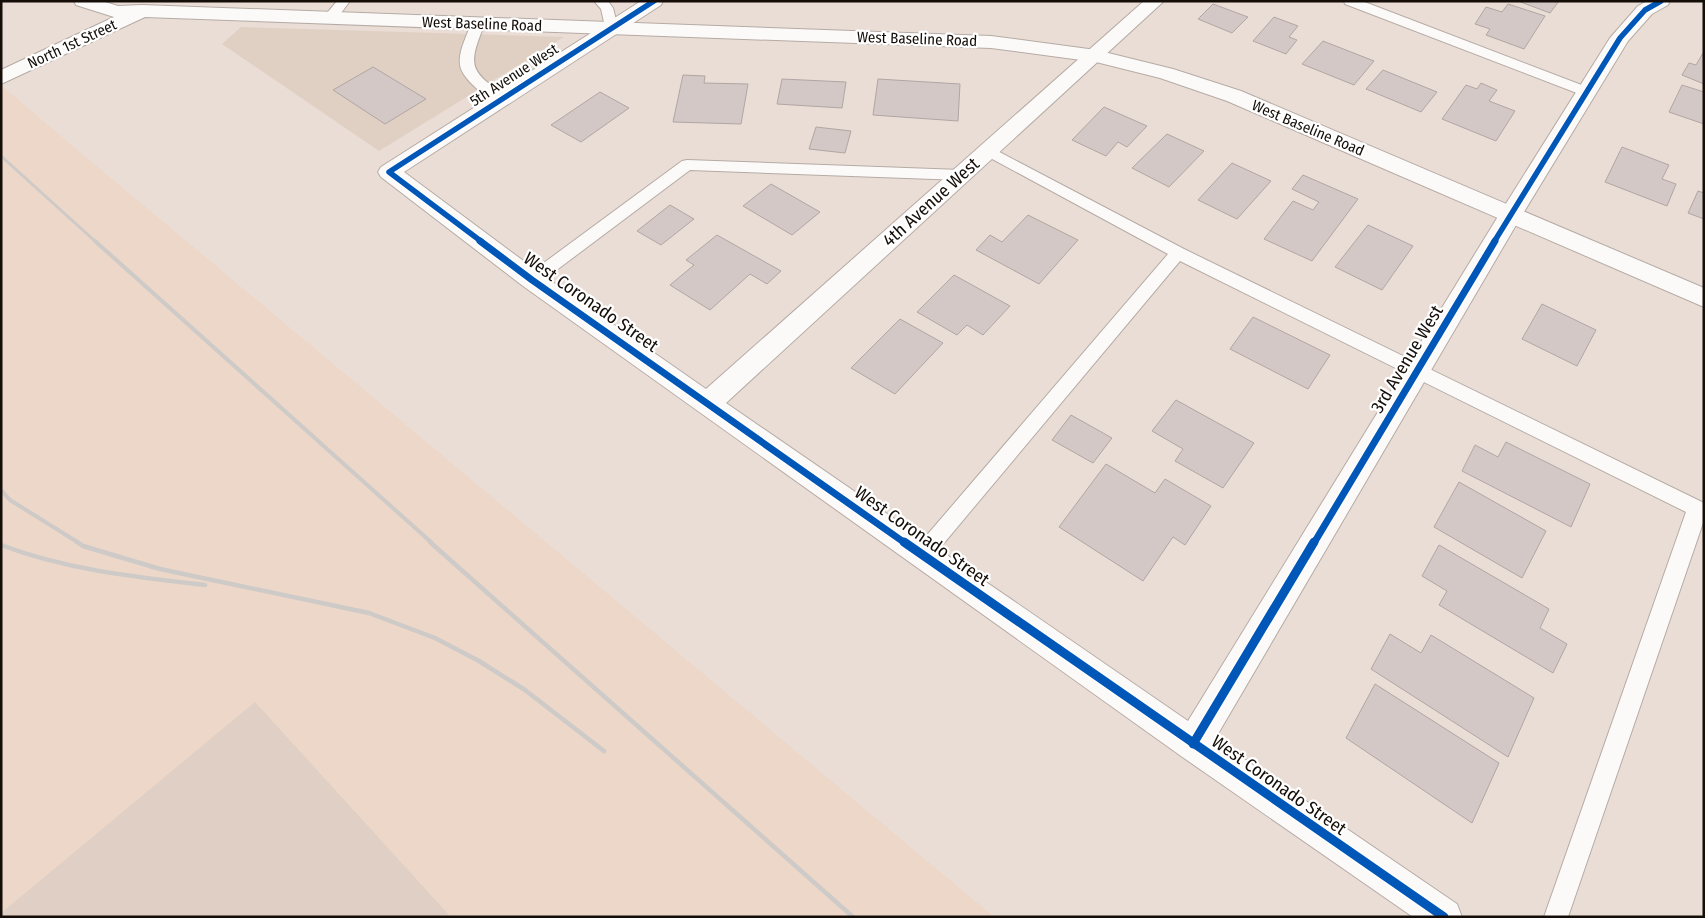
<svg xmlns="http://www.w3.org/2000/svg" width="1705" height="918" font-family="'Fira Sans Condensed',sans-serif">
<rect width="100%" height="100%" fill="#eaddd5"/>
<path fill="#e0d0c3" d="M241,27L564,37L379,151L222,44Z"/>
<path fill="#e0cfc4" d="M255,701L451,917H1V913Z"/>
<path fill="#ecd7c8" d="M1,85L81,153L994,917H451L255,702L1,913Z"/>
<g fill="#d4c8c7" stroke="#b0a6a4">
<path d="M1518,1H1559L1550,13Z"/>
<path d="M1213,4L1248,17L1232,33L1198,19Z"/>
<path d="M1508,4L1545,16L1524,49L1486,35L1490,29L1475,24L1486,7L1502,12Z"/>
<path d="M1274,17L1298,26L1289,37L1297,40L1286,54L1253,41Z"/>
<path d="M1323,41L1374,61L1354,85L1302,64Z"/>
<path d="M1703,53L1704,84L1682,75L1689,63L1696,65Z"/>
<path d="M373,67L426,99L385,124L333,90Z"/>
<path d="M1383,70L1437,92L1421,112L1366,89Z"/>
<path d="M683,75L705,76L704,83L748,84L741,124L673,122Z"/>
<path d="M782,79L846,82L842,108L777,104Z"/>
<path d="M878,79L960,84L958,121L873,115Z"/>
<path d="M1481,83L1497,90L1489,101L1515,111L1496,141L1442,119L1466,85L1477,89Z"/>
<path d="M1682,85L1704,92V124L1669,112Z"/>
<path d="M600,92L629,108L581,142L551,125Z"/>
<path d="M1104,107L1147,126L1127,147L1118,142L1106,156L1072,140Z"/>
<path d="M816,127L851,131L845,153L809,149Z"/>
<path d="M1167,134L1204,151L1169,187L1132,168Z"/>
<path d="M1622,147L1669,165L1662,179L1676,184L1667,206L1605,182Z"/>
<path d="M1232,163L1271,181L1237,219L1198,200Z"/>
<path d="M1303,175L1358,199L1312,261L1264,239L1293,201L1313,210L1319,202L1292,189Z"/>
<path d="M771,184L820,212L792,235L743,206Z"/>
<path d="M1698,191L1704,193V219L1688,213Z"/>
<path d="M670,205L694,219L661,245L637,231Z"/>
<path d="M1028,215L1078,240L1039,284L976,250L990,235L1002,242Z"/>
<path d="M1368,225L1413,246L1382,290L1335,267Z"/>
<path d="M717,235L781,271L767,284L750,274L710,310L670,285L694,265L686,260Z"/>
<path d="M954,275L1010,306L983,335L967,325L957,335L917,312Z"/>
<path d="M1542,304L1596,330L1577,366L1522,339Z"/>
<path d="M1253,317L1330,355L1308,389L1230,349Z"/>
<path d="M900,319L943,343L895,394L851,368Z"/>
<path d="M1176,400L1254,443L1223,488L1175,461L1183,449L1152,431Z"/>
<path d="M1071,415L1112,438L1093,463L1052,440Z"/>
<path d="M1506,442L1590,484L1571,527L1462,471L1475,445L1498,457Z"/>
<path d="M1106,464L1155,493L1165,479L1211,506L1185,545L1173,537L1143,581L1059,527Z"/>
<path d="M1459,482L1546,531L1522,578L1434,527Z"/>
<path d="M1439,545L1549,609L1540,628L1567,644L1553,673L1439,605L1447,591L1422,576Z"/>
<path d="M1390,634L1421,653L1431,635L1534,698L1508,757L1371,669Z"/>
<path d="M1375,684L1499,763L1472,823L1346,738Z"/>
</g>
<g fill="none" stroke-linecap="round" stroke-linejoin="round">
<defs>
<g id="lane">
<path d="M337,1H350L335,21H325L323,18Z"/>
<path d="M594,1H608L613,8L618,28L616,31H606L601,9Z"/>
<path d="M1344,1H1362L1592,89L1594,92L1592,95H1582L1345,4Z"/>
<path d="M478,19L485,23C468,65 468,71 507,96L509,99L507,102C493,106 466,82 461,69C457,58 463,44 467,34C470,27 471,21 478,19Z"/>
<path d="M988,146L1184,249L1704,503V520L1568,917H1544L1686,512L1180,261L929,561L922,564L915,561L912,555L915,549L1168,254L983,154L981,151L983,148Z"/>
<path d="M687,160L961,170L966,171L969,175L966,179L961,180L690,170L538,284L532,286L526,284L524,280L526,276L682,161Z"/>
</g>
<path id="street" d="M641,1H663L661,5L404,172L541,274L706,389L1144,1H1164L726,403L1188,721L1502,210L1610,38L1638,6L1647,1H1670L1668,5L1652,14L1628,41L1519,220L1215,739L1457,904L1462,917H1413L1181,756L523,286L381,177L378,172L381,167Z"/>
<path id="secondary" d="M74,1H102L118,6L142,5L991,36L1096,50L1173,69L1241,91L1704,288V307L1227,101L1160,78L1096,62L991,48L145,17L1,84V70L114,17L76,5Z"/>
</defs>
<use href="#lane" stroke="#b5aba5" stroke-width="2"/>
<use href="#street" stroke="#b5aba5" stroke-width="2"/>
<use href="#secondary" stroke="#b5aba5" stroke-width="2"/>
<use href="#lane" fill="#fcfaf9" fill-rule="evenodd"/>
<use href="#street" fill="#fcfaf9" fill-rule="evenodd"/>
<use href="#secondary" fill="#fcfaf9" fill-rule="evenodd"/>
<path stroke="#cecac8" stroke-width="3" d="M1,156L96,242"/>
<g stroke="#cecac8" stroke-width="4">
<path d="M95,241L432,543"/>
<path d="M1,490L10,500L79,543"/>
</g>
<g stroke="#cecac8" stroke-width="4.5">
<path d="M77,542L83,546L160,569L369,613L435,638L479,661L525,690L604,751"/>
<path d="M430,542L853,917"/>
<path d="M1,545C67,570 135,577 205,585"/>
</g>
<defs>
<g id="cycleway-far2">
<path d="M482,242L389,172L654,1"/>
<path d="M1494,242L1620,38L1645,10L1661,1"/>
</g>
<g id="cycleway-far1">
<path d="M480,241L532,280L905,543"/>
<path d="M1314,543L1495,241"/>
</g>
<g id="cycleway">
<path d="M904,542L1444,917"/>
<path d="M1193,744L1314,542"/>
</g>
</defs>
<use href="#cycleway-far2" stroke="#fff" stroke-width="8"/>
<use href="#cycleway-far1" stroke="#fff" stroke-width="10"/>
<use href="#cycleway" stroke="#fff" stroke-width="12"/>
<use href="#cycleway-far2" stroke="#0057b8" stroke-width="5.5"/>
<use href="#cycleway-far1" stroke="#0057b8" stroke-width="7"/>
<use href="#cycleway" stroke="#0057b8" stroke-width="9"/>
</g>
<g text-anchor="middle" dominant-baseline="central" stroke-width="4.5" stroke-linejoin="round" paint-order="stroke">
<g font-size="15" fill="#140d08" stroke="#fff">
<text transform="translate(482 24) rotate(2)">West Baseline Road</text>
<text transform="translate(917 39) rotate(2)">West Baseline Road</text>
<text transform="translate(72 44) rotate(-25)">North 1st Street</text>
<text transform="translate(514 75) rotate(-33)">5th Avenue West</text>
<text transform="translate(1308 128) rotate(23)">West Baseline Road</text>
</g>
<g font-size="18" fill="#140d08" stroke="#fff">
<text transform="translate(931 202) rotate(-42)">4th Avenue West</text>
<text transform="translate(591 302) rotate(35)">West Coronado Street</text>
<text transform="translate(1407 359) rotate(-59)">3rd Avenue West</text>
<text transform="translate(922 536) rotate(35)">West Coronado Street</text>
<text transform="translate(1279 785) rotate(35)">West Coronado Street</text>
</g>
</g>
<rect width="1705" height="918" fill="none" stroke="#140d08" stroke-width="5"/>
</svg>
